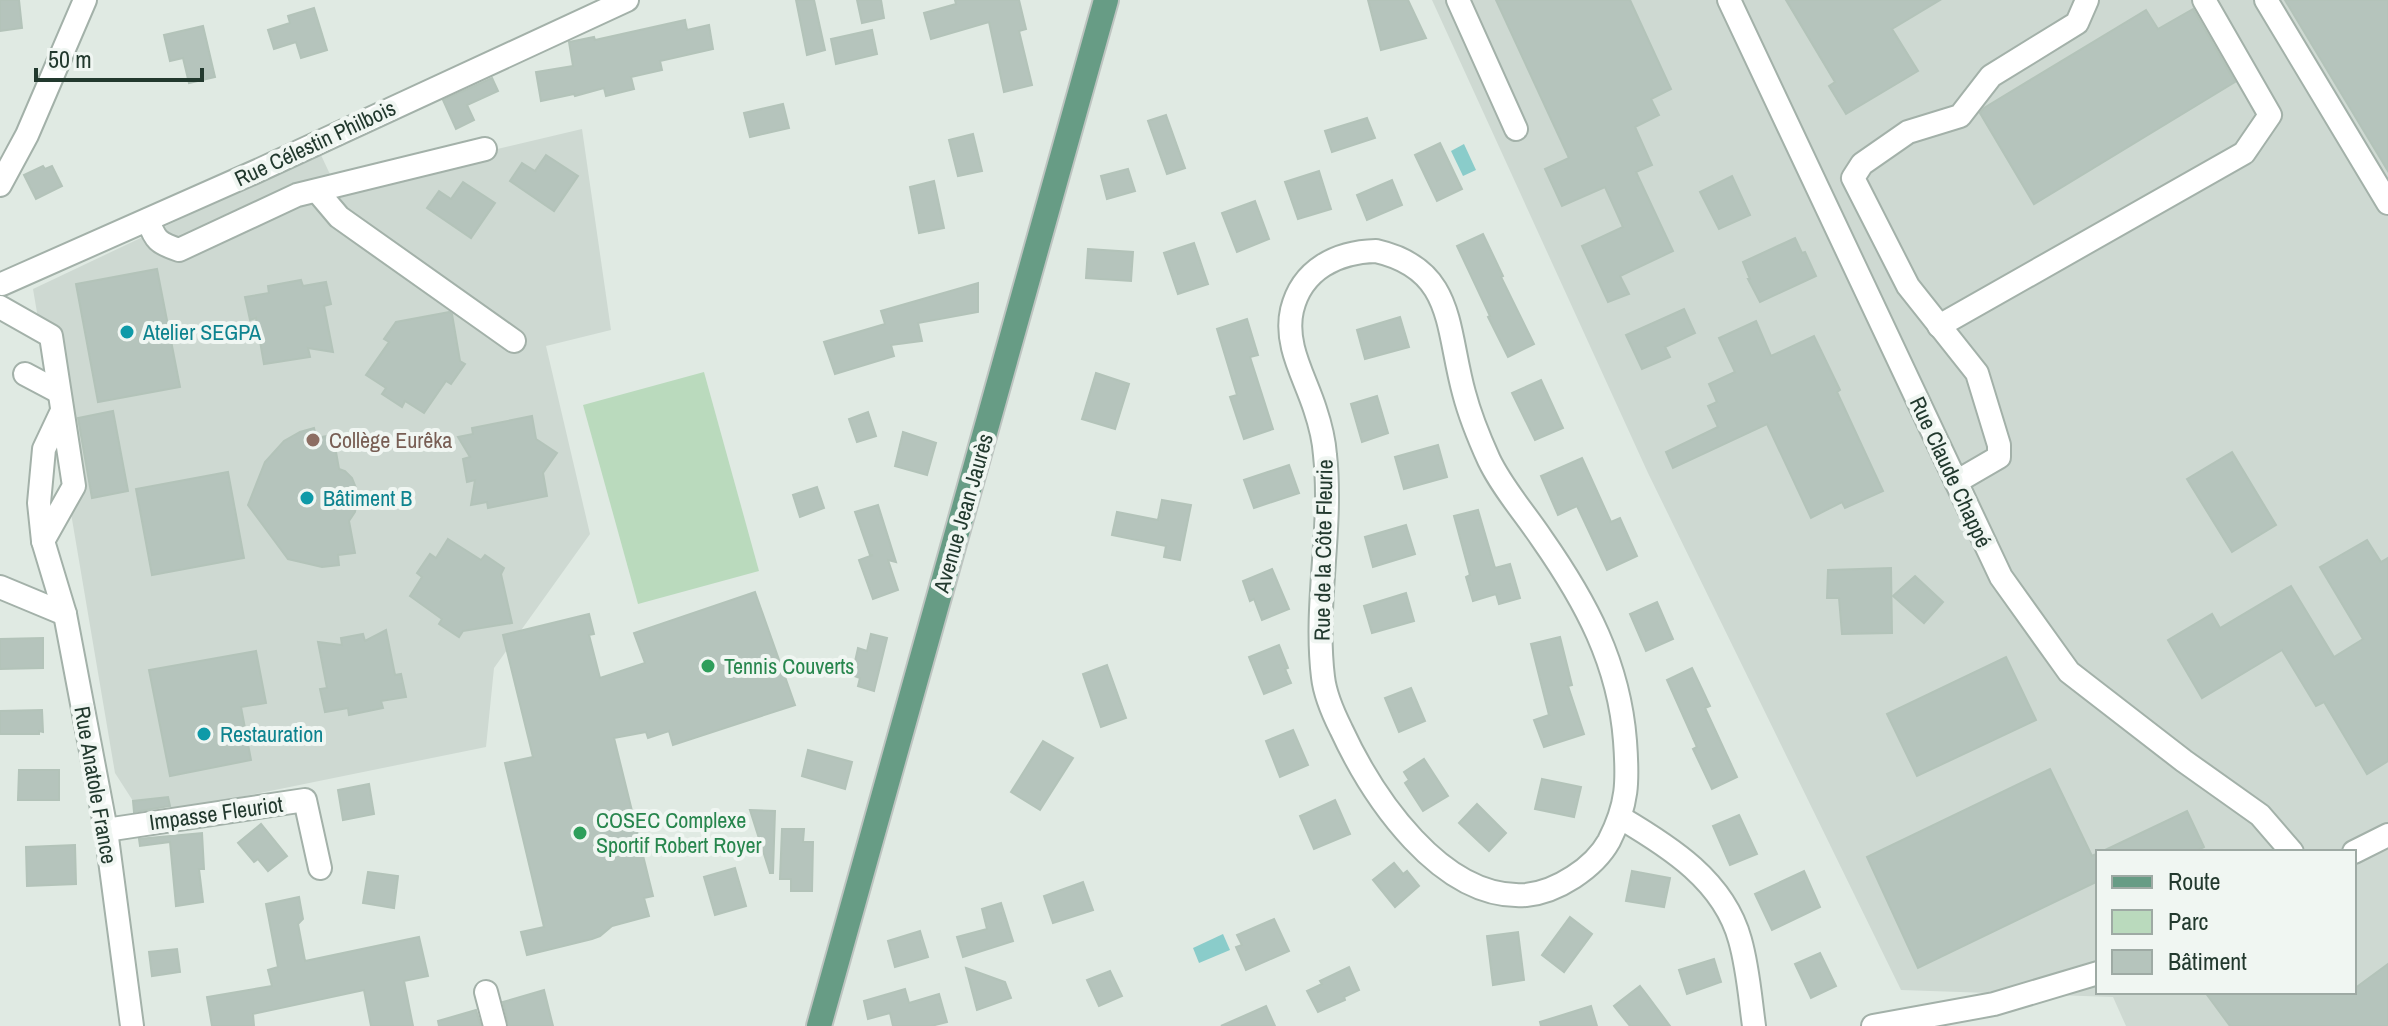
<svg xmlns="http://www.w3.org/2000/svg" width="2388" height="1026" font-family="'Archivo Narrow',sans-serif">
<rect width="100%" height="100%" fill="#e0eae3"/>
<g fill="#ced9d2" fill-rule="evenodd">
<path d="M1432,0H2388V1026H2126L2113,997L1901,990L1648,473ZM2098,852H2354V992H2098Z"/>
<path d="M582,129L611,330L546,346L590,534L494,668L486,747L171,811L168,798L133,801L115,773L33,289L320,153L336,187Z"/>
</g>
<path fill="#badabd" d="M704,372L759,571L638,604L583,405Z"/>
<g fill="#8accca">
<path d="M1464,144L1476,170L1463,176L1451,151Z"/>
<path d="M1223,934L1230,950L1199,963L1193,948Z"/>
</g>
<g fill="#b5c4bc" stroke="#b3c3b9" stroke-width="2">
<path d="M0,0H19L22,28L0,31Z"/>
<path d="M796,0H814L825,50L807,55Z"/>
<path d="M857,0H881L884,18L862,23Z"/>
<path d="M955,0H1019L1026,29L1019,31L1032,85L1004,92L989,22L931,39L924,13L956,4Z"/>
<path d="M1368,0H1408L1426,38L1381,50Z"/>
<path d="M1496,0H1630L1671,89L1651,99L1659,115L1635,127L1652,165L1636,172L1673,251L1620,276L1629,294L1608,302L1582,246L1623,227L1605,187L1562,206L1545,169L1569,158Z"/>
<path d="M1786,0H1940L1892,29L1918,71L1846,114L1829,86L1835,82Z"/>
<path d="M2285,0H2388V171Z"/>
<path d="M314,8L327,50L301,58L296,42L274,49L268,30L290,23L288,16Z"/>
<path d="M2193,9L2235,82L2034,204L1980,113L1984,108L2146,10L2158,29Z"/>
<path d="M685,20L687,30L709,25L713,49L660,61L662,70L631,77L634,89L606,96L604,88L575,96L574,94L541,101L536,72L573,66L569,42L594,37L595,40Z"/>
<path d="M203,26L215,77L189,83L183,58L170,61L164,35Z"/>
<path d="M872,30L877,54L836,64L831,39Z"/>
<path d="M492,78L498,91L467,105L474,120L456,129L443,100Z"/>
<path d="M783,104L789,128L750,137L744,113Z"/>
<path d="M1166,115L1185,168L1167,174L1148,121Z"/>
<path d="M1367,118L1375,138L1332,152L1325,131Z"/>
<path d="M973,134L982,171L958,176L949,140Z"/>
<path d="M1440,143L1462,189L1437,201L1415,155Z"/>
<path d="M546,155L578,176L554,211L510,181L522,163L535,171Z"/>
<path d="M43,166L45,169L52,166L62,186L36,199L24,175Z"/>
<path d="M1128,169L1135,191L1107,199L1101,176Z"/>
<path d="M1319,171L1331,209L1298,219L1285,182Z"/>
<path d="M1732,176L1750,215L1719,229L1700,192Z"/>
<path d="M1392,180L1402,205L1367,220L1357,195Z"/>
<path d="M934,181L944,228L919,233L910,187Z"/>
<path d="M463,182L495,203L471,238L427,208L439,191L451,199Z"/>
<path d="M1255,201L1269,239L1237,252L1222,213Z"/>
<path d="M1483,234L1503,276L1501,277L1534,344L1508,357L1488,317L1490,316L1457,246Z"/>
<path d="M1795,238L1802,253L1805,252L1816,276L1760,302L1748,279H1750L1743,262Z"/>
<path d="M1194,243L1208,284L1178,294L1164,253Z"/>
<path d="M1088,249L1133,252L1131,281L1086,278Z"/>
<path d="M157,269L180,387L98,402L76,284Z"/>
<path d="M301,280L303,286L326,282L331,304L324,306L333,352L308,348L310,357L264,364L256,318L250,320L245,297L269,293L268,286Z"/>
<path d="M978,283V312L918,323L922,341L891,345L894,356L835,374L824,342L885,324L881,311Z"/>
<path d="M1684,309L1695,333L1665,347L1670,357L1642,369L1626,335Z"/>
<path d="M449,312L452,314L460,361L465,364L451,384L446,381L424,413L405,401L402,407L382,394L386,388L366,375L389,342L384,339L396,322Z"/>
<path d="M1400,317L1409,347L1365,359L1357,330Z"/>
<path d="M1247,319L1258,355L1250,357L1273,429L1244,439L1230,397L1237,395L1217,329Z"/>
<path d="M1756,321L1771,356L1814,336L1840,390L1837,392L1883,491L1845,508L1842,502L1811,518L1767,424L1673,468L1666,452L1718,427L1708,406L1717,402L1709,384L1735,372L1719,338Z"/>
<path d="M1096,373L1129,384L1115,429L1082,419Z"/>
<path d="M1541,380L1563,428L1535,440L1512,393Z"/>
<path d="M1377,396L1388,433L1362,442L1351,404Z"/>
<path d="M113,411L128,491L92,498L78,418Z"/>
<path d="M868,412L876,436L857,442L849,419Z"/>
<path d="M532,416L536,439L557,453L543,473L547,496L488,508L487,502L471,505L475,480L467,482L463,459L470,457L458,437L473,434L472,428Z"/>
<path d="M314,428L316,438L333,435L339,469L345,471L352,478L358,493L355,512L349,521L355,553L338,555L339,565L322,567L288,559L248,505L265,462L284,441L300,432Z"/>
<path d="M903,432L936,443L927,475L895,466Z"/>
<path d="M1438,445L1447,477L1404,489L1395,457Z"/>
<path d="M2232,452L2276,525L2232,552L2187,479Z"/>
<path d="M1582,458L1611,522L1620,518L1637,556L1607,570L1577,506L1558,515L1541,476Z"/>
<path d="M1289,465L1299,493L1254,508L1244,480Z"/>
<path d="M228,472L244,558L152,575L136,489Z"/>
<path d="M817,487L824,508L800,517L793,495Z"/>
<path d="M1162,500L1191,505L1180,560L1164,557L1166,546L1112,535L1117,512L1158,520Z"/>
<path d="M878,505L896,562L888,560L898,590L873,599L859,560L873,555H870L855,512Z"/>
<path d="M1478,510L1495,568L1510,564L1520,598L1499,604L1496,594L1473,601L1466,577L1470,575L1454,516Z"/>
<path d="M1406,525L1415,554L1373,567L1365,537Z"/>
<path d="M448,539L481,560L485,555L504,568L501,574L512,623L463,631L459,637L439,624L442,619L410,596L422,577L417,573L430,554L436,558Z"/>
<path d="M2367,540L2381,562L2388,558V761L2367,774L2324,702L2316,706L2282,650L2202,698L2168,640L2212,614L2220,628L2291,586L2334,657L2363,639L2320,567Z"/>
<path d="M1891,568L1892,633L1842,634L1839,598H1827L1828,570Z"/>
<path d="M1272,569L1289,609L1262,620L1254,599L1250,601L1243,581Z"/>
<path d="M1915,576L1943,602L1924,623L1893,596Z"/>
<path d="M755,592L795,705L673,745L669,731L648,738L646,732L614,738L653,896L644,898L649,916L612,926L600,936L592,939L527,955L521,932L544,927L505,763L533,757L503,635L589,614L594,634L589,635L600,678L645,663L634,633Z"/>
<path d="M1406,593L1414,621L1372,633L1364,606Z"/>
<path d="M1657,602L1673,639L1646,651L1630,614Z"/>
<path d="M386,630L395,675L401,674L406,697L381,701L383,708L349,715L348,708L325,712L320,689L327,688L318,642L342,645L341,638L363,634L365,641Z"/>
<path d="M871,634L887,638L874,691L858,686L860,678L852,675L858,648L867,651Z"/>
<path d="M1560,637L1572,685L1568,686L1584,734L1544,747L1534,720L1549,715L1531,644Z"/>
<path d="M43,638V668L0,669V639Z"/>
<path d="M1279,645L1288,668L1285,669L1291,683L1264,694L1249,657Z"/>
<path d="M256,651L266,703L241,707L251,760L170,776L149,670Z"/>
<path d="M2006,657L2036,720L1917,776L1887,714Z"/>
<path d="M1107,665L1126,718L1101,727L1083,674Z"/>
<path d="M1692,668L1710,706L1705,708L1737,777L1712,789L1693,749L1697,747L1667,680Z"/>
<path d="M1411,688L1425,721L1399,732L1385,698Z"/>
<path d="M42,710L43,732L39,731V734H0V711Z"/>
<path d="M1293,730L1308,765L1280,777L1266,741Z"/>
<path d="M1043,741L1073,758L1040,810L1011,792Z"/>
<path d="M808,750L852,762L845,789L802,776Z"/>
<path d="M1424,759L1448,796L1423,811L1405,783L1409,780L1404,772Z"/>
<path d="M2050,769L2092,856L2098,853V881L1918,968L1867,857Z"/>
<path d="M19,770H59V800H18Z"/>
<path d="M1542,779L1581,787L1574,817L1535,809Z"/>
<path d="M369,784L374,814L343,820L338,790Z"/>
<path d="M168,797L170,806L134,812L133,801Z"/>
<path d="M1335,800L1350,834L1314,849L1300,816Z"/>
<path d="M1477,804L1506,833L1489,851L1459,823Z"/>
<path d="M750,810L775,811L773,873H770Z"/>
<path d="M2187,811L2204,847L2194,852H2101Z"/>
<path d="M1739,815L1757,854L1730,865L1713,826Z"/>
<path d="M261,824L287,856L268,871L258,859L254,862L238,843Z"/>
<path d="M782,829H804L803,842H813L812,891H791V879H780Z"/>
<path d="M202,833L204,869H199L203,902L176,906L170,842L140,846L139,839Z"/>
<path d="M75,845L76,884L27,886L26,847Z"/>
<path d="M1394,863L1403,874L1407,871L1419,886L1395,907L1373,880Z"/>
<path d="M735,868L746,906L715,915L704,877Z"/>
<path d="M1632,871L1670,878L1664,907L1626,901Z"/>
<path d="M1804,871L1820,907L1772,930L1755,894Z"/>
<path d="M368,872L398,876L394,908L363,903Z"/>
<path d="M1083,882L1093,910L1053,923L1044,896Z"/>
<path d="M299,897L303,919L298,924L305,961L419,937L428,976L404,981L413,1026H371L364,990L253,1014L254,1026H212L207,997L272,986L268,970L278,967L266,904Z"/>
<path d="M1001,903L1013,941L963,957L957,937L987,929L982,909Z"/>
<path d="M1570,917L1592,934L1564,972L1542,955Z"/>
<path d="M1274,919L1289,951L1246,970L1236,947L1242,945L1237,935Z"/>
<path d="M920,931L928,957L895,967L888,941Z"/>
<path d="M1518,932L1524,980L1493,985L1487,936Z"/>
<path d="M177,949L180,972L152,976L149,952Z"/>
<path d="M1820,953L1836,986L1811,998L1795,964Z"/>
<path d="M1714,959L1721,982L1687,994L1679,970Z"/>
<path d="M2388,964V1026H2230L2205,992H2354V989Z"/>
<path d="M1349,967L1359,990L1344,997L1345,1000L1318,1012L1307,991L1322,984L1320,981Z"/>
<path d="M966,968L1005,982L1011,998L977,1010Z"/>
<path d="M1110,971L1122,996L1099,1006L1087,980Z"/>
<path d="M1640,986L1647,995L1670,1026H1630L1614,1006Z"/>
<path d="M905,989L909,1003L939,994L947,1022L931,1026H893L890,1013L868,1019L864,1001Z"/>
<path d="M544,990L553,1026H509L503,1002Z"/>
<path d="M1266,1006L1275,1026H1221Z"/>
<path d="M1591,1006L1597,1026H1541L1540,1022Z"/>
<path d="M476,1010L481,1026H439L438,1021Z"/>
</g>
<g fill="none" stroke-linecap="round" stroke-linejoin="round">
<defs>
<g id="minor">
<path d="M1458,0L1516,129"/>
<path d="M1729,0L2001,577L2069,672L2184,761L2260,815L2292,852"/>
<path d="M2266,0L2388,203"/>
<path d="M0,185L27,135L85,0"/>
<path d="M317,191L339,217L514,341"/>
<path d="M148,220C155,240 158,243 179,250L297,195L485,149"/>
<path d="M1376,251C1455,269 1446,328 1464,393C1470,416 1479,438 1489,460C1503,489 1524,512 1542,539C1586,602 1619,663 1625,741C1628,781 1628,804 1609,841C1594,868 1557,892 1526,895C1441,901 1372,796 1341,729C1333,713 1325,695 1323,677C1314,603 1333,529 1325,455C1324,440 1320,424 1315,409C1305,377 1284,345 1292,310C1302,269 1337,252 1376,251Z"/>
<path d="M2,284L255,172L627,0"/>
<path d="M0,307L51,336L74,486L43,541"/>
<path d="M1939,326L2244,153L2270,115L2204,0"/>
<path d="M25,374L59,392"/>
<path d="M61,413L44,449L39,503L43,541L65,614L106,830L132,1026"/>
<path d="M1956,482L1999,457V445L1977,373L1908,286L1853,178L1862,164L1908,132L1960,116L1991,76L2077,23L2087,0"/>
<path d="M0,587L65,614"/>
<path d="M1621,818C1670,847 1724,881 1740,940C1748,968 1750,997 1754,1026"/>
<path d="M106,830L305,800L320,868"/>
<path d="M2354,852L2388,835"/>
<path d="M486,992L495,1026"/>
<path d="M1873,1026L1994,1004L2098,973"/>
</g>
<path id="major" d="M819,1026L1106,0"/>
</defs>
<use href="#minor" stroke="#a3b1a9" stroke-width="26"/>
<use href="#major" stroke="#bdc4c0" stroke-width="28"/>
<use href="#minor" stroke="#fff" stroke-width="22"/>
<use href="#major" stroke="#679c85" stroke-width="24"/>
</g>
<g fill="#0f9aa8" stroke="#f0f6f2" stroke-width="3">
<circle cx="127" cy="332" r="8"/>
<circle cx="307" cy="498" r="8"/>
<circle cx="204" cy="734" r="8"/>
</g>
<circle fill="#8d6e63" stroke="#f0f6f2" stroke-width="3" cx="313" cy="440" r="8"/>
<g fill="#2e9e5b" stroke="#f0f6f2" stroke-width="3">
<circle cx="708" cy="666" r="8"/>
<circle cx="580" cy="833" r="8"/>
</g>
<g text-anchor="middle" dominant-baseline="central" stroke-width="8" stroke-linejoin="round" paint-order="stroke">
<g font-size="22" fill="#22392e" stroke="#f0f6f2">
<text transform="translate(315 143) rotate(-25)">Rue Célestin Philbois</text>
<text transform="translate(1951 472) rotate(65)">Rue Claude Chappé</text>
<text transform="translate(963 513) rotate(-74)">Avenue Jean Jaurès</text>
<text transform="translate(1323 550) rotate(-89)">Rue de la Côte Fleurie</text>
<text transform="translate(96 785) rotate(80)">Rue Anatole France</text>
<text transform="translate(216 813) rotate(-8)">Impasse Fleuriot</text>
</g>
<g font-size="22" fill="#0d838f" stroke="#f0f6f2" text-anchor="start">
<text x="143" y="332">Atelier SEGPA</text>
<text x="323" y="498">Bâtiment B</text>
<text x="220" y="734">Restauration</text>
</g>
<g font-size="22" fill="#785e54" stroke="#f0f6f2" text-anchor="start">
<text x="329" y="440">Collège Eurêka</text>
</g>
<g font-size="22" fill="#27864d" stroke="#f0f6f2" text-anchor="start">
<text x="724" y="666">Tennis Couverts</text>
<text x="596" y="820">COSEC Complexe<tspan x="596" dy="25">Sportif Robert Royer</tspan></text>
</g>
</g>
<rect x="2096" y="850" width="260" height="144" fill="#f0f6f2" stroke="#9eaaa4" stroke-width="2"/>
<rect x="2112" y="876" width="40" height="12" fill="#679c85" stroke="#9eaaa4" stroke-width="2"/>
<text x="2168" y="890" font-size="24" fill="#22392e">Route</text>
<rect x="2112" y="910" width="40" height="24" fill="#badabd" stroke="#9eaaa4" stroke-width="2"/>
<text x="2168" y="930" font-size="24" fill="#22392e">Parc</text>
<rect x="2112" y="950" width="40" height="24" fill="#b5c4bc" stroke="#9eaaa4" stroke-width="2"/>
<text x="2168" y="970" font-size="24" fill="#22392e">Bâtiment</text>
<path d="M36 68v12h166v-12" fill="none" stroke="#22392e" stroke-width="4"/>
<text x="48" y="68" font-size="24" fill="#22392e" stroke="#f0f6f2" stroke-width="6" paint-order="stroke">50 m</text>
</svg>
